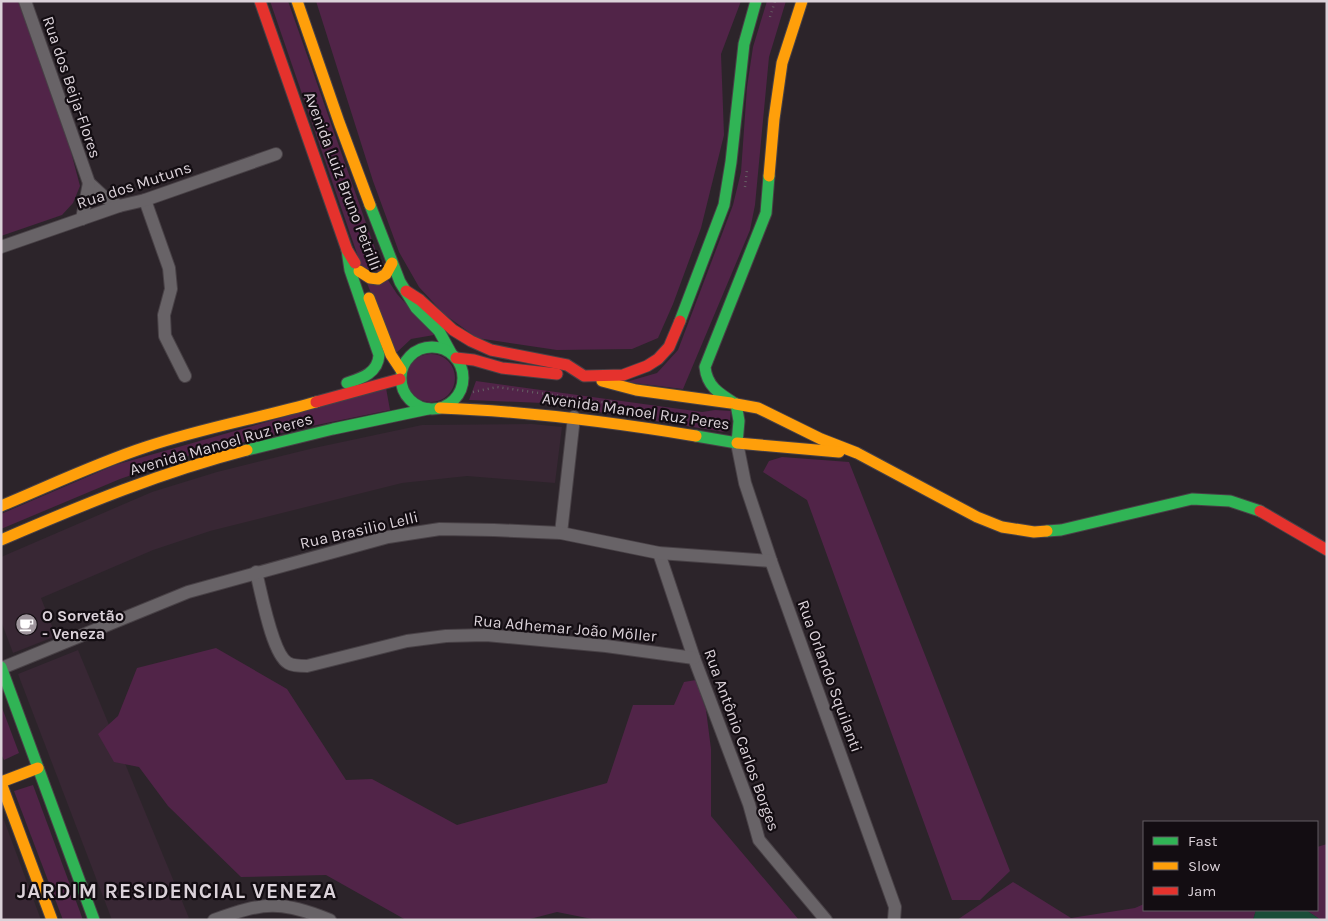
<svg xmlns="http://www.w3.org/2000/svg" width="1328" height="921" font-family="Karla,sans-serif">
<rect width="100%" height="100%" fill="#2c242a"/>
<g fill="#382734">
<path d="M532,424L562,427L555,483L467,476L402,483L210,531L153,550L41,598L56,636L13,653L1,621V557L152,492L217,472L314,448L422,425Z"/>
<path d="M78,650L189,918L183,920H112L18,674Z"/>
<path d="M1,812L41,920H1Z"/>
</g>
<g fill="#512448">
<path d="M1,1H20L66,133L80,186L73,203L62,215L1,236Z"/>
<path d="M270,1H288L379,260L380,266L379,271L362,268Z"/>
<path d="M316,1H741L721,54L724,135L701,228L673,304L658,338L632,349L557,350L477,338L444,314L419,287L399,252L373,181Z"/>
<path d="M767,1H786L769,57L755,205L750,230L683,389L626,382L657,373L678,350L733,205L741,172L747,87L753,47Z"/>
<path d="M386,277L397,294L434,335L411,339L395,354L367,283Z"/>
<circle cx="431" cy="378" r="24"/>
<path d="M476,381L702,412L715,410L731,411L729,430L724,432L543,403L469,400Z"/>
<path d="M386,388L390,410L302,428L187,456L120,479L1,529V514L115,465Z"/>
<path d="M782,457L849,462L1010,871L980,900H952L807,500L763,472L769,461Z"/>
<path d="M216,648L287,689L346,780L372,779L457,825L607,783L633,705H674L684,682L696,680L706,710L711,749V816L799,920H597L557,912L526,920H406L326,875L241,877L168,806L139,767L114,762L98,734L118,716L137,668Z"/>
<path d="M1,705L19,753L4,760L1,754Z"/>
<path d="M33,785L83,920H63L14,791Z"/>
<path d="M1327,844V920H1321L1306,910H1317V847Z"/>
<path d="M1013,882L1071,918L1135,908L1144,904V910H1256L1253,920H957Z"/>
</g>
<path fill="#1a4d38" d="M1256,910H1306L1321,920H1253Z"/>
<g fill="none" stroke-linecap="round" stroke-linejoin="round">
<defs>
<g id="street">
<path d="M25,1L89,183L103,196L119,206"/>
<path d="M145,200L169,268L171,289L164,315L165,336L185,376"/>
<path d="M82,219L89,183"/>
<path d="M1,247L119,206L145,200L276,154"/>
<path d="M737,443L745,483L771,561L895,907L894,920"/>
<path d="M561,533L574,417"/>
<path d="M659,553L694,658L749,804L759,840L826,920"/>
<path d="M256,572C261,591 272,654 288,663C293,666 301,666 307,666L407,641L446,636L486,635L606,646L694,658"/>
<path d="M2,668L188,592L388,537L440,529L494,530L561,533L659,553L771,561"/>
<path d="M214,920C264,902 280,900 330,920"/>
</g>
<g id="fast">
<path d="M370,205L400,282L416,308L439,331L451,353"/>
<path d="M347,250L350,270L379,355C378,373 362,378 347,383"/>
<path d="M680,321L724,205L731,162L744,44L756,1"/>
<circle cx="432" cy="378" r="31"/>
<path d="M736,404C720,394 707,387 705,367L766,213L769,176"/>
<path d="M696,436L737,443L739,421L736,404"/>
<path d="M247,450L333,429L428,409"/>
<path d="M1047,531L1061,530L1192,499L1230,501L1260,511"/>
<path d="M1,667L94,920"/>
</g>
<g id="slow">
<path d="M297,1L339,122L370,205"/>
<path d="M769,176L774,119L782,63L802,1"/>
<path d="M359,271L370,278L378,279L386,274L392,263"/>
<path d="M369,298L391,355L401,370"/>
<path d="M602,381L636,390L731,403"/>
<path d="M736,404L758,408L821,439L857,453L977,517L1002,527L1034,532L1047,531"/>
<path d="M440,408C526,411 611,422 696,436"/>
<path d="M737,443L839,452"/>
<path d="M1,506C49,486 97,463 146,447C202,428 260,418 316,402"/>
<path d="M1,540C82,505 162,472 247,450"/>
<path d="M1,782L38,768"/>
<path d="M1,783L52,920"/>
</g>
<g id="jam">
<path d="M260,1L347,250L355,263"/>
<path d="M406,291L420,300L453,330L471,341L491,350L567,365L584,376L623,375L647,366L658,359L669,347L680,321"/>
<path d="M456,358L474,360L502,368L557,374"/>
<path d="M316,402L400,379"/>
<path d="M1260,511L1327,550"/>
</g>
</defs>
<use href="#street" stroke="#484146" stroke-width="14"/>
<use href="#fast" stroke="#484146" stroke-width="13"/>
<use href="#slow" stroke="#484146" stroke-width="13"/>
<use href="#jam" stroke="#484146" stroke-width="13"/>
<g stroke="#666064" stroke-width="2.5" stroke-dasharray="1 4" stroke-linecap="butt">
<path d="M770,17L775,1"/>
<path d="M745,187L747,170"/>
<path d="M473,392L497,387L609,403L612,401"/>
</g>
<use href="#street" stroke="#686367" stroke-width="12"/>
<use href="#fast" stroke="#30b455" stroke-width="11"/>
<use href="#slow" stroke="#ff9f0a" stroke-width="11"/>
<use href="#jam" stroke="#e5322d" stroke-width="11"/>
</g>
<defs>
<symbol id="cafe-disc" viewBox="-11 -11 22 22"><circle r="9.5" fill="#9e959c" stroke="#130d12"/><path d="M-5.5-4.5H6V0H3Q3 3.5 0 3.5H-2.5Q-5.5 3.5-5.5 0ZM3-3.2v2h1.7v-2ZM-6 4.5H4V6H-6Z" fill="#fff"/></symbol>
</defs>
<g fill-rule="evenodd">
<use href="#cafe-disc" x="14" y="612" width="25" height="25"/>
</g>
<g text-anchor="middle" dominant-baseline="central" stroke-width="4.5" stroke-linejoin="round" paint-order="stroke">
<g font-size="16" fill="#dbd2d9" stroke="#130d12">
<text transform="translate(72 87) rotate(71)">Rua dos Beija-Flores</text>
<text transform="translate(343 181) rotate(69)">Avenida Luiz Bruno Petrilli</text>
<text transform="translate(134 185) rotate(-18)">Rua dos Mutuns</text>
<text transform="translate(636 411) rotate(8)">Avenida Manoel Ruz Peres</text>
<text transform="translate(221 444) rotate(-16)">Avenida Manoel Ruz Peres</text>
<text transform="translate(359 530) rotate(-13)">Rua Brasilio Lelli</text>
<text transform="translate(565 628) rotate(5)">Rua Adhemar João Möller</text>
<text transform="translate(830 676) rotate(70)">Rua Orlando Squilanti</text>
<text transform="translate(742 740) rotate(70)">Rua Antônio Carlos Borges</text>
</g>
<g font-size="16" font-weight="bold" fill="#dbd2d9" stroke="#130d12" text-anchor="start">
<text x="42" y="615">O Sorvetão<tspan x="42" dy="18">- Veneza</tspan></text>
</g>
<g font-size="21" font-weight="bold" letter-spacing="1" fill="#dbd2d9" stroke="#130d12">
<text x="177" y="891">JARDIM RESIDENCIAL VENEZA</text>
</g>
</g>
<rect width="1328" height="921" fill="none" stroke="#dbd2d9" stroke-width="5"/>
<rect x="1143" y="821" width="175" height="90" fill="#130d12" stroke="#635c62"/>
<rect x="1153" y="837" width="25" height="8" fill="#30b455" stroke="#635c62"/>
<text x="1188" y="846" font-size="15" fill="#dbd2d9">Fast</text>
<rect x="1153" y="862" width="25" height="8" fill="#ff9f0a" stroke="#635c62"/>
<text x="1188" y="871" font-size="15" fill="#dbd2d9">Slow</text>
<rect x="1153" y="887" width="25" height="8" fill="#e5322d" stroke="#635c62"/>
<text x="1188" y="896" font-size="15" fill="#dbd2d9">Jam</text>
</svg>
